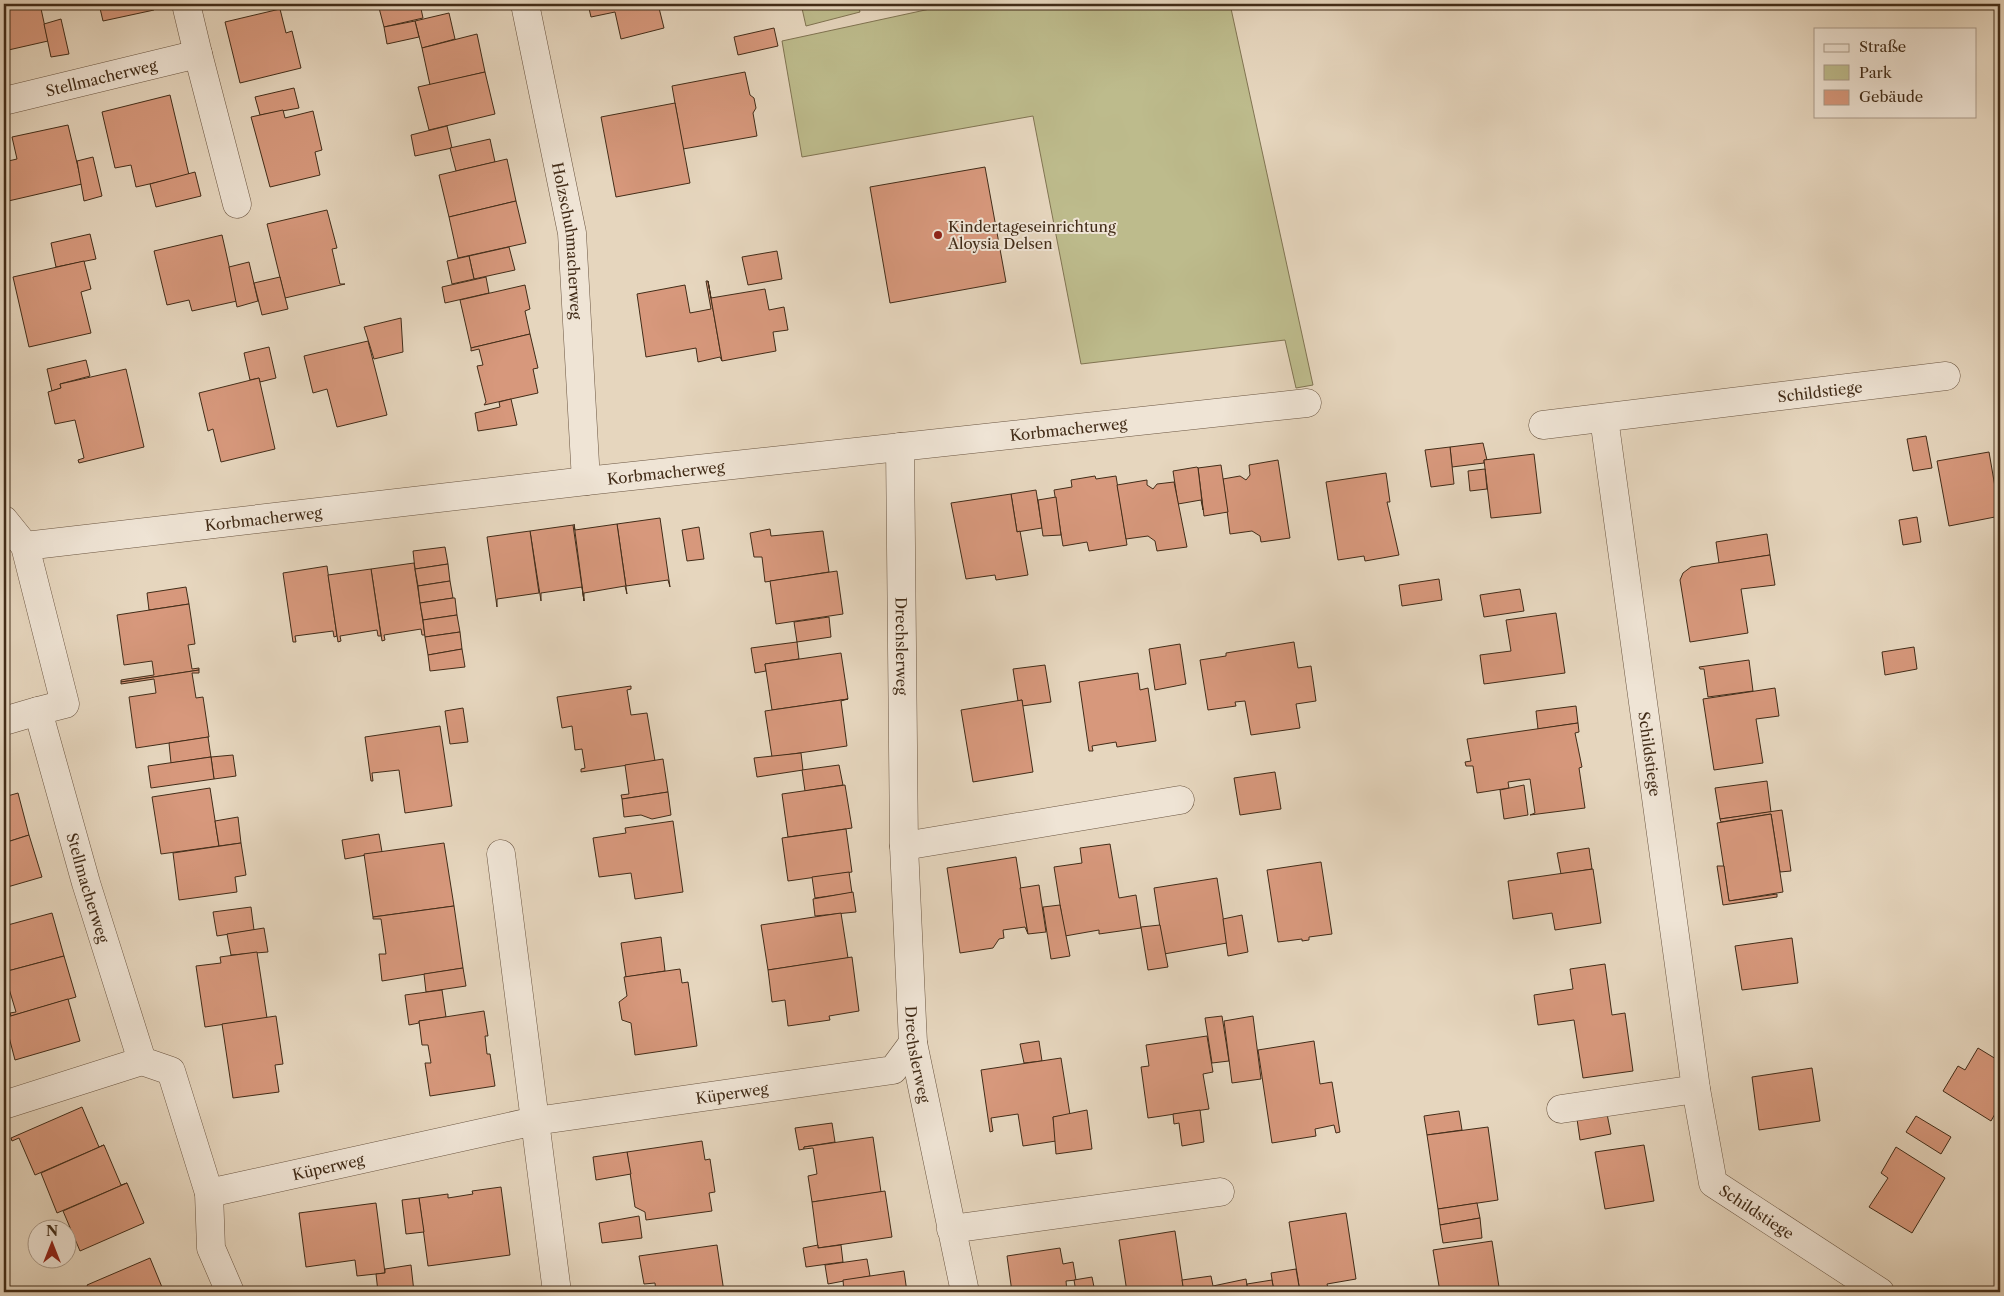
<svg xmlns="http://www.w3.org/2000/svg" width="2004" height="1296" font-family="'Libre Caslon Text',serif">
<rect width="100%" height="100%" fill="#e6d6be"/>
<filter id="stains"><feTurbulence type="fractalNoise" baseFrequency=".004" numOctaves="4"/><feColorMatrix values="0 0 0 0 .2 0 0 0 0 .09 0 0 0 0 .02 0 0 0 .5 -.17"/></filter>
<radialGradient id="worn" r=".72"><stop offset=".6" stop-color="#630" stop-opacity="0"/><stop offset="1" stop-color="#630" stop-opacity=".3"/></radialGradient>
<g fill="#bdbb8c" stroke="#807452">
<path d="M801,4H858L860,12L806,26Z"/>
<path d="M953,4H1230L1313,385L1296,388L1285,340L1081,364L1033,116L802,157L782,41Z"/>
</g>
<g fill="#d7987c" stroke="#422c18">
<path d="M4,4H40L48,41L4,51Z"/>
<path d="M99,4H153L154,10L103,21Z"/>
<path d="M378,4H420L423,18L384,27Z"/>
<path d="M588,4H658L664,28L621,39L615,12L591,17Z"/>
<path d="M280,9L286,33L292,31L301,68L240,83L225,22Z"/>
<path d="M449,13L455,39L422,48L415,21Z"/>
<path d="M61,19L69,54L51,57L44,24Z"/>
<path d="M415,21L419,37L387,44L384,27Z"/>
<path d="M774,28L778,46L738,55L734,37Z"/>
<path d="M477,34L485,72L430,85L422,48Z"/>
<path d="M485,72L495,114L429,130L418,87Z"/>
<path d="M745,72L750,95L754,98L756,108L753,113L757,136L683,149L672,86Z"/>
<path d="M294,88L299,108L260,115L255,97Z"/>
<path d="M170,95L189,175L136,187L131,165L115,168L102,112Z"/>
<path d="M675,103L690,183L616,197L601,117Z"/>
<path d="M283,110L285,118L313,111L322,150L315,152L320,175L270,187L251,117Z"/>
<path d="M68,125L82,184L4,202V162L17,159L12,137Z"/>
<path d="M447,126L452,148L415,156L411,135Z"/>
<path d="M490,139L495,162L456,171L450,148Z"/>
<path d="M93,157L102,196L84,201L77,161Z"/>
<path d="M507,159L516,201L449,217L439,175Z"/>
<path d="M985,167L1006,282L890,303L870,187Z"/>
<path d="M195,172L201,196L156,207L150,184Z"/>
<path d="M516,201L526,243L458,258L449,217Z"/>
<path d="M327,210L337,248L332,249L340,284H345L285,298L267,224Z"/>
<path d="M90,234L96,259L56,267L51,243Z"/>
<path d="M222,235L237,301L192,311L189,300L167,305L154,251Z"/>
<path d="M509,247L515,270L474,279L469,256Z"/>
<path d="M777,251L782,279L748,285L742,257Z"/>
<path d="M469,256L474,279L452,284L447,261Z"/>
<path d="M84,261L91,289L81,292L91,333L29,347L13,277Z"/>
<path d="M249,262L258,301L237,307L229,267Z"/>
<path d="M280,277L288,309L262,315L254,283Z"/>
<path d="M486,277L489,293L445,303L442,287Z"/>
<path d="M706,281H708L722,361L720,357L698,362L696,348L646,357L637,294L685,285L690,313L711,309Z"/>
<path d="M708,281L711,298L765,289L769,310L784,307L788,330L773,332L776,351L722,361Z"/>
<path d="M525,285L530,309L525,311L530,334L471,348L460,300Z"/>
<path d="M401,318L403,352L374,359L364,327Z"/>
<path d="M530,334L538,368L533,369L538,393L484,405L486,402L477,366L483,365L479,349L471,351V348Z"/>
<path d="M368,341L387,415L337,427L327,389L313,393L304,356Z"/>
<path d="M269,347L276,378L260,382L259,378L250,380L244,353Z"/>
<path d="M86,360L90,376L60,384L61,388L52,391L47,369Z"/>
<path d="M126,369L144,447L79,463L78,460L84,458L75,420L55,424L48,392L61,388L60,384Z"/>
<path d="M259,378L275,449L221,462L213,429L208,431L199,393Z"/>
<path d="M511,399L517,425L478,431L475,413L500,407L499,402Z"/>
<path d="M1926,436L1932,468L1913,471L1907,439Z"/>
<path d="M1483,443L1487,460H1484V463L1452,467L1450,447Z"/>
<path d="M1450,447L1454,484L1431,487L1425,450Z"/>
<path d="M1989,452L2000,516L1949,526L1937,461Z"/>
<path d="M1534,454L1541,513L1491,518L1484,460Z"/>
<path d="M1278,460L1290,538L1261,542L1260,536L1252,531L1230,534L1223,479L1240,476L1246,480L1250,475L1249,465Z"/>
<path d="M1221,465L1228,512L1204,516L1198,468Z"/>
<path d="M1197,467L1198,468L1203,510L1201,500L1178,504L1173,471Z"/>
<path d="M1485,469L1487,489L1470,491L1468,471Z"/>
<path d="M1386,473L1390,502H1387L1399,555L1365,561L1364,556L1338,560L1326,482Z"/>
<path d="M1095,476L1096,479L1116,476L1127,545L1089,551L1087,542L1063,546L1054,490L1072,487L1071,480Z"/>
<path d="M1147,480V485L1153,489L1157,484L1174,482L1187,547L1157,551L1155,541L1148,536L1126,539L1117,485Z"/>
<path d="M1036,490L1042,528L1017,532L1011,494Z"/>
<path d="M1011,494L1017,532L1020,531L1028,575L996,580L995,575L966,579L951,503Z"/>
<path d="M1056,497L1061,535L1043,536L1038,500Z"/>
<path d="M1917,517L1921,542L1903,545L1899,520Z"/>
<path d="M660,518L670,587L668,580L626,586L617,524Z"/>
<path d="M574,524L575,530L617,524L627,594L625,586L584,593V601Z"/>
<path d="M573,525L584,601L582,587L541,593V601L530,531Z"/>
<path d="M699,527L704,559L687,561L682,530Z"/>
<path d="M770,529L771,536L823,531L829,572L765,582L762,557H754L750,533Z"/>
<path d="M530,531L539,593L497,599V607L487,537Z"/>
<path d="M1767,534L1770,555L1719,563L1716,542Z"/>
<path d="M445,547L448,564L415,569L413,551Z"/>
<path d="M1770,555L1775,585L1741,589L1748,633L1690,642L1680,580L1683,573L1691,567Z"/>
<path d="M414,563L425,635H422L421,629L384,635L385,640L382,641L371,569Z"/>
<path d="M448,564L450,581L418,586L415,569Z"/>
<path d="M327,566L337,636L334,637L333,631L295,636L296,642H293L283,573Z"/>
<path d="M371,569L381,636H378L377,630L340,636L341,641L338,642L328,575Z"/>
<path d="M837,571L843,614L776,624L770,581Z"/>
<path d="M1439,579L1442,600L1402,606L1399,585Z"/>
<path d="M450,581L453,598L420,603L418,586Z"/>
<path d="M186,587L189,604L149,610L147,593Z"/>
<path d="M1520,589L1524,611L1484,617L1480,595Z"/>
<path d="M453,598H455L457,615L423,620L420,603Z"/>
<path d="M189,604L195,644L188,645L192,669L199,668V670L121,682V680L127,679L154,675L152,661L124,665L117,615Z"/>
<path d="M1556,613L1565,673L1484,684L1480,655L1511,651L1506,620Z"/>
<path d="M457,615L460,632L425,637L423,620Z"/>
<path d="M829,617L831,637L797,642L794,622Z"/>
<path d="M460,632L462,649L428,655L425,637Z"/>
<path d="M797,642L799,659L765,664L766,671L755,673L751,648Z"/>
<path d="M1294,642L1298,668L1311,666L1316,701L1296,704L1300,728L1251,735L1245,701L1235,702L1236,706L1208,710L1200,660L1226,656V653Z"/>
<path d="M1180,644L1186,684L1155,690L1149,649Z"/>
<path d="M1914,647L1917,669L1885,675L1882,652Z"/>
<path d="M462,649L465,667L430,671L428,655Z"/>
<path d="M841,653L848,699L772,710L765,664Z"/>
<path d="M1749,660L1753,691L1708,697L1704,669H1700L1699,667Z"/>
<path d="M1045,665L1051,702L1022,706V700L1018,701L1013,669Z"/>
<path d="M199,670V673H192L196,698L203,697L209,737L136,748L129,697L156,693L154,679L121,684V682Z"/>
<path d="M1138,673L1140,690L1148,688L1156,741L1117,747L1116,742L1092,746L1093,751H1089L1079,682Z"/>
<path d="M631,686V689L627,690L631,715L647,713L655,761L581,772V769L585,768L582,749L575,750L572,726L562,728L557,697Z"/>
<path d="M1775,688L1779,716L1756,719L1763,763L1714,770L1703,699Z"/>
<path d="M848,699L841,701L847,746L772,757L765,711Z"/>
<path d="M1022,700L1033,772L973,782L961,710Z"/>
<path d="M1576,706L1578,723L1538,729L1536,711Z"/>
<path d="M463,708L468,742L450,744L445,711Z"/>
<path d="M1578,723L1579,732L1575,733L1582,767L1579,768L1585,808L1530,815L1535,813L1530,779L1508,782L1509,788L1477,793L1473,766H1466L1465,762L1471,761L1467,739Z"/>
<path d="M440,726L452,806L405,813L399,770L372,773L373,781H371L365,737Z"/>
<path d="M208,737L211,757L171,763L169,743Z"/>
<path d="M801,753L803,770L757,777L754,758Z"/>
<path d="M233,755L236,776L214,779L211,757Z"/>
<path d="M211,757L214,779L151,788L148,766Z"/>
<path d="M663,759L668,792L622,799L621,795L629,794L625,765Z"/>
<path d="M839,765L843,785L805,791L802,770Z"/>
<path d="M1275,772L1281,809L1240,815L1234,778Z"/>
<path d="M1767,781L1771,812L1720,819L1715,788Z"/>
<path d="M845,785L852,828L788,837L782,794Z"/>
<path d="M1524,785L1528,815L1504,819L1500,790Z"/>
<path d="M210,788L219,846L161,854L152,797Z"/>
<path d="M668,792L671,815L652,819L641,815L624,817L622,799Z"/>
<path d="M18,793L29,835L4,843V797Z"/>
<path d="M1782,810L1791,871L1780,872L1771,814L1721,822L1720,819Z"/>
<path d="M1771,814L1783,892L1729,901L1717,823Z"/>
<path d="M238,817L241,843L219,846L215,821Z"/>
<path d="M673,821L683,892L635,899L631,873L599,877L593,838L626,833L625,828Z"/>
<path d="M846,829L852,872L788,881L782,838Z"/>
<path d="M379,834L382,852L345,859L342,840Z"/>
<path d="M29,835L42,877L4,888V843Z"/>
<path d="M241,843L246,875L235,877L237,892L179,900L173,853Z"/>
<path d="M444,843L454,906L373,917L364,854Z"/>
<path d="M1110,844L1119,898L1136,895L1141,928L1099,934V930L1065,936L1054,867L1082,863L1080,848Z"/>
<path d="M1589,848L1592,869L1561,874L1557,853Z"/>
<path d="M1016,857L1028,934L1025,927L1003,930L1004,938L999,939L993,948L960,953L947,868Z"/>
<path d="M1321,862L1332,934L1309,937V940L1302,941V939L1278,942L1267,870Z"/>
<path d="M1717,866H1724L1729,901L1777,894V897L1723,905Z"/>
<path d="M1593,869L1601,923L1555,930L1552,913L1513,919L1508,881Z"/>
<path d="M849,872L852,893L815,898L812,877Z"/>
<path d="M1217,878L1227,943L1164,954L1154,888Z"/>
<path d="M1039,885L1046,932L1028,934L1020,888Z"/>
<path d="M853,892L856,912L815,916L813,899Z"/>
<path d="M1060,905L1070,956L1051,959L1043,907Z"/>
<path d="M454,906L463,968L382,981L379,954H386L381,919H373V917Z"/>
<path d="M251,907L254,930L217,936L213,912Z"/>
<path d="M52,913L64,956L4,972V926Z"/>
<path d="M841,913L848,958L768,970L761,925Z"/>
<path d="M1242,915L1248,952L1228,956L1223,919Z"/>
<path d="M1160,925L1168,967L1148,970L1141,927Z"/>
<path d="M264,928L268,952L231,955L227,934Z"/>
<path d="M661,937L665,971L626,977L621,943Z"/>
<path d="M1792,938L1798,983L1742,990L1735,946Z"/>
<path d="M257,952L267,1018L205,1027L196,966L221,963L220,957Z"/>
<path d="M64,956L76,997L11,1016L10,1013L16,1012L4,972Z"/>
<path d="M852,957L859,1011L829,1016L830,1020L788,1026L785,1000L772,1002L768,970Z"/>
<path d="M1605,964L1612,1015L1625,1013L1633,1071L1583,1078L1574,1020L1538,1025L1534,995L1573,989L1570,969Z"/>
<path d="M463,968L466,986L426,992L424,974Z"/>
<path d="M680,969L682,983L688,982L697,1046L635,1055L631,1023L622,1020L619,1002L627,996L624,977Z"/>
<path d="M442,990L446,1017L419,1021V1023L409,1025L405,995Z"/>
<path d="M68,999L80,1041L15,1060L4,1018Z"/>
<path d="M484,1011L488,1036H485L487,1054H490L495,1086L430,1096L425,1063H431L428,1045H422L419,1021Z"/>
<path d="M276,1016L283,1064L275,1065L279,1092L233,1098L222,1024Z"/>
<path d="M1222,1016L1229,1061L1212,1063L1205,1018Z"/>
<path d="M1253,1016L1261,1079L1232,1083L1224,1021Z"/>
<path d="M1207,1036L1213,1072L1203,1074L1209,1109L1148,1118L1141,1067L1149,1066L1146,1045Z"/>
<path d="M1039,1041L1042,1061L1024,1063L1020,1044Z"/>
<path d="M1314,1041L1320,1084L1332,1082L1340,1132L1336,1133L1334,1125L1315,1129L1316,1136L1272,1143L1258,1050Z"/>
<path d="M1978,1048L1996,1059L1997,1057L2000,1059V1105L1991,1121L1943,1091L1958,1066L1965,1070Z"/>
<path d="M1061,1058L1070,1115L1053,1117L1056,1141L1023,1146L1018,1114L991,1118L993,1131L990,1132L981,1070Z"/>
<path d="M1812,1068L1820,1121L1759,1130L1752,1077Z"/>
<path d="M82,1107L99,1147L104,1145L35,1175L19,1138L12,1141L11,1138Z"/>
<path d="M1087,1110L1092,1149L1056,1154L1053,1117Z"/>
<path d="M1200,1110L1204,1142L1182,1146L1179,1123L1174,1124L1173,1114Z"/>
<path d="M1459,1111L1462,1130L1427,1135L1424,1116Z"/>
<path d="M1607,1114L1611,1134L1580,1140L1577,1119Z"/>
<path d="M1916,1116L1951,1137L1941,1154L1906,1132Z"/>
<path d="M832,1123L835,1142L804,1147V1149L799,1150L795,1128Z"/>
<path d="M1488,1127L1498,1200L1438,1209L1427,1135Z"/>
<path d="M873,1137L881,1192L812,1202L808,1176L817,1174L813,1148L804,1149V1147Z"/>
<path d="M702,1141L705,1160L710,1159L715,1192L709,1193L712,1211L646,1220L645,1212L635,1207L627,1152Z"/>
<path d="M104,1145L121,1185L127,1183L57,1213L41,1173Z"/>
<path d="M1644,1145L1654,1201L1605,1209L1595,1152Z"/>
<path d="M1896,1147L1945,1178L1912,1233L1869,1207L1888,1178L1881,1173Z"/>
<path d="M627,1152L631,1174L596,1180L593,1157Z"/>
<path d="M127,1183L144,1223L80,1251L63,1211Z"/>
<path d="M501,1187L510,1255L428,1266L419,1198L448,1194V1198L473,1194L472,1191Z"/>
<path d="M885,1191L892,1237L818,1248L812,1202Z"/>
<path d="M419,1198L424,1232L406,1234L402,1200Z"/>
<path d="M376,1203L385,1273L357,1276L355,1260L306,1267L299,1213Z"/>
<path d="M1477,1203L1480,1218L1440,1225L1438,1209Z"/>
<path d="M1346,1213L1356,1279L1327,1284L1329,1292H1300L1289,1222Z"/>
<path d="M639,1216L642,1238L602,1243L599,1223Z"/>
<path d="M1480,1218L1482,1238L1443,1243L1440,1225Z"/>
<path d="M1175,1231L1184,1292H1127L1119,1240Z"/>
<path d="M1492,1241L1499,1287L1461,1292H1440L1433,1250Z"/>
<path d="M717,1245L724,1292H656L655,1283L644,1284L639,1256Z"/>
<path d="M818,1245V1248L841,1245L843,1262L806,1267L803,1248Z"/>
<path d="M1060,1248L1063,1264L1073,1262L1076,1280L1066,1281L1067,1292H1012L1007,1256Z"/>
<path d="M150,1258L164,1292H90L87,1285Z"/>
<path d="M867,1259L870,1276L828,1284L825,1265Z"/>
<path d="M411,1265L414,1292H378L376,1274L385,1273V1269Z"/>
<path d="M1296,1269L1300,1292H1274L1271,1273Z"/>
<path d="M904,1271L907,1292H844L843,1280Z"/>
<path d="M1211,1276L1213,1286L1246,1279L1248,1292H1184L1182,1280Z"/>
<path d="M1092,1277L1095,1292H1076L1074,1280Z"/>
<path d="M1272,1280L1274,1292H1248L1247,1284Z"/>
</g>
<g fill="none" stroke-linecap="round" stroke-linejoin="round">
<defs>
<g id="minor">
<path id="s1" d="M525,4L572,233L586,481"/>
<path d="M198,54L237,204"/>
<path id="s2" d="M4,101L198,54L186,4"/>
<path id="s3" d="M1604,418L1696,1089L1713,1183L1880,1292"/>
<path id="s4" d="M1543,425L1946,376"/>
<path id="s5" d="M900,447L904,846L913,1043L965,1292"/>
<path id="s6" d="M4,520L25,546L65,704L38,711L86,883L142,1061L171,1071L209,1193L211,1248L230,1292"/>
<path id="s7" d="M25,546L586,481L1307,403"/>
<path d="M4,721L38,711"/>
<path d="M904,846L1180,800"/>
<path id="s8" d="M501,854L535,1121L893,1070L913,1043"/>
<path d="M4,1105L142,1061"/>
<path d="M1561,1109L1696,1089"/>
<path id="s9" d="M209,1193L535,1121L557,1292"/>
<path d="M951,1229L1220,1192"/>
</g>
</defs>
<use href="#minor" stroke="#6b5642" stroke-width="29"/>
<use href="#minor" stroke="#efe4d5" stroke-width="28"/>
</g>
<circle fill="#8f2418" stroke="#efe4d5" stroke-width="2" cx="938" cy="235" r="5"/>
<g text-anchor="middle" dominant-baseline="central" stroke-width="4" stroke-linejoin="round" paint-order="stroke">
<g font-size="15" fill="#422c18" stroke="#efe4d5">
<text stroke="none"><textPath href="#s2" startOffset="100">Stellmacherweg</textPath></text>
<text stroke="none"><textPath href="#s1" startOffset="241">Holzschuhmacherweg</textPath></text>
<text stroke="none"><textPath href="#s4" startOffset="279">Schildstiege</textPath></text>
<text stroke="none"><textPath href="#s7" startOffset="1050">Korbmacherweg</textPath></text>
<text stroke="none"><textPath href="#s7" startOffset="645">Korbmacherweg</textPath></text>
<text stroke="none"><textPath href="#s7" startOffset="240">Korbmacherweg</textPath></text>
<text stroke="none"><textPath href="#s5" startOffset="199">Drechslerweg</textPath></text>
<text stroke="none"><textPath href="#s3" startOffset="339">Schildstiege</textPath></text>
<text stroke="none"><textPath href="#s6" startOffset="408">Stellmacherweg</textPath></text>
<text stroke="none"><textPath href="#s5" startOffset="608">Drechslerweg</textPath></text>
<text stroke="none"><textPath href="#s8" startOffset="468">Küperweg</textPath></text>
<text stroke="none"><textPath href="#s9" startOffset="122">Küperweg</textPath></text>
<text stroke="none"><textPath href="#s3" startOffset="825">Schildstiege</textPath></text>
</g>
<g font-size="15" fill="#422c18" stroke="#efe4d5" text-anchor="start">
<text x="948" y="226">Kindertageseinrichtung<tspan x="948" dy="17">Aloysia Delsen</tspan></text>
</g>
</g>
<rect width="2004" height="1296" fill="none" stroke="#e6d6be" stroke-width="20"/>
<rect x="5" y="5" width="1994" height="1286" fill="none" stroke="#422c18" stroke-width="2.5"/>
<rect x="10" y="10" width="1984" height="1276" fill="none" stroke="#422c18"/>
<rect x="1814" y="28" width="162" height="90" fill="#efe4d5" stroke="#aa9a89"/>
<rect x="1824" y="44" width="25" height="8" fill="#efe4d5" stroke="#aa9a89"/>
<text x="1859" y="52" font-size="15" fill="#422c18">Straße</text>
<rect x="1824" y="65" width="25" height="15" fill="#bdbb8c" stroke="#aa9a89"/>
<text x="1859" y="78" font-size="15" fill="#422c18">Park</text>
<rect x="1824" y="90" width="25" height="15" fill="#d7987c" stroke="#aa9a89"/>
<text x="1859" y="102" font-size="15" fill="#422c18">Gebäude</text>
<g transform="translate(52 1244)"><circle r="24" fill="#efe4d5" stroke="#aa9a89"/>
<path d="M0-4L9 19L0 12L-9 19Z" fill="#8f2418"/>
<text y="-8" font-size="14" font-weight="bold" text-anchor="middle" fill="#422c18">N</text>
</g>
<rect width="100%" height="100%" filter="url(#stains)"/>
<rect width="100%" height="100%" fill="url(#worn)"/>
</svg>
